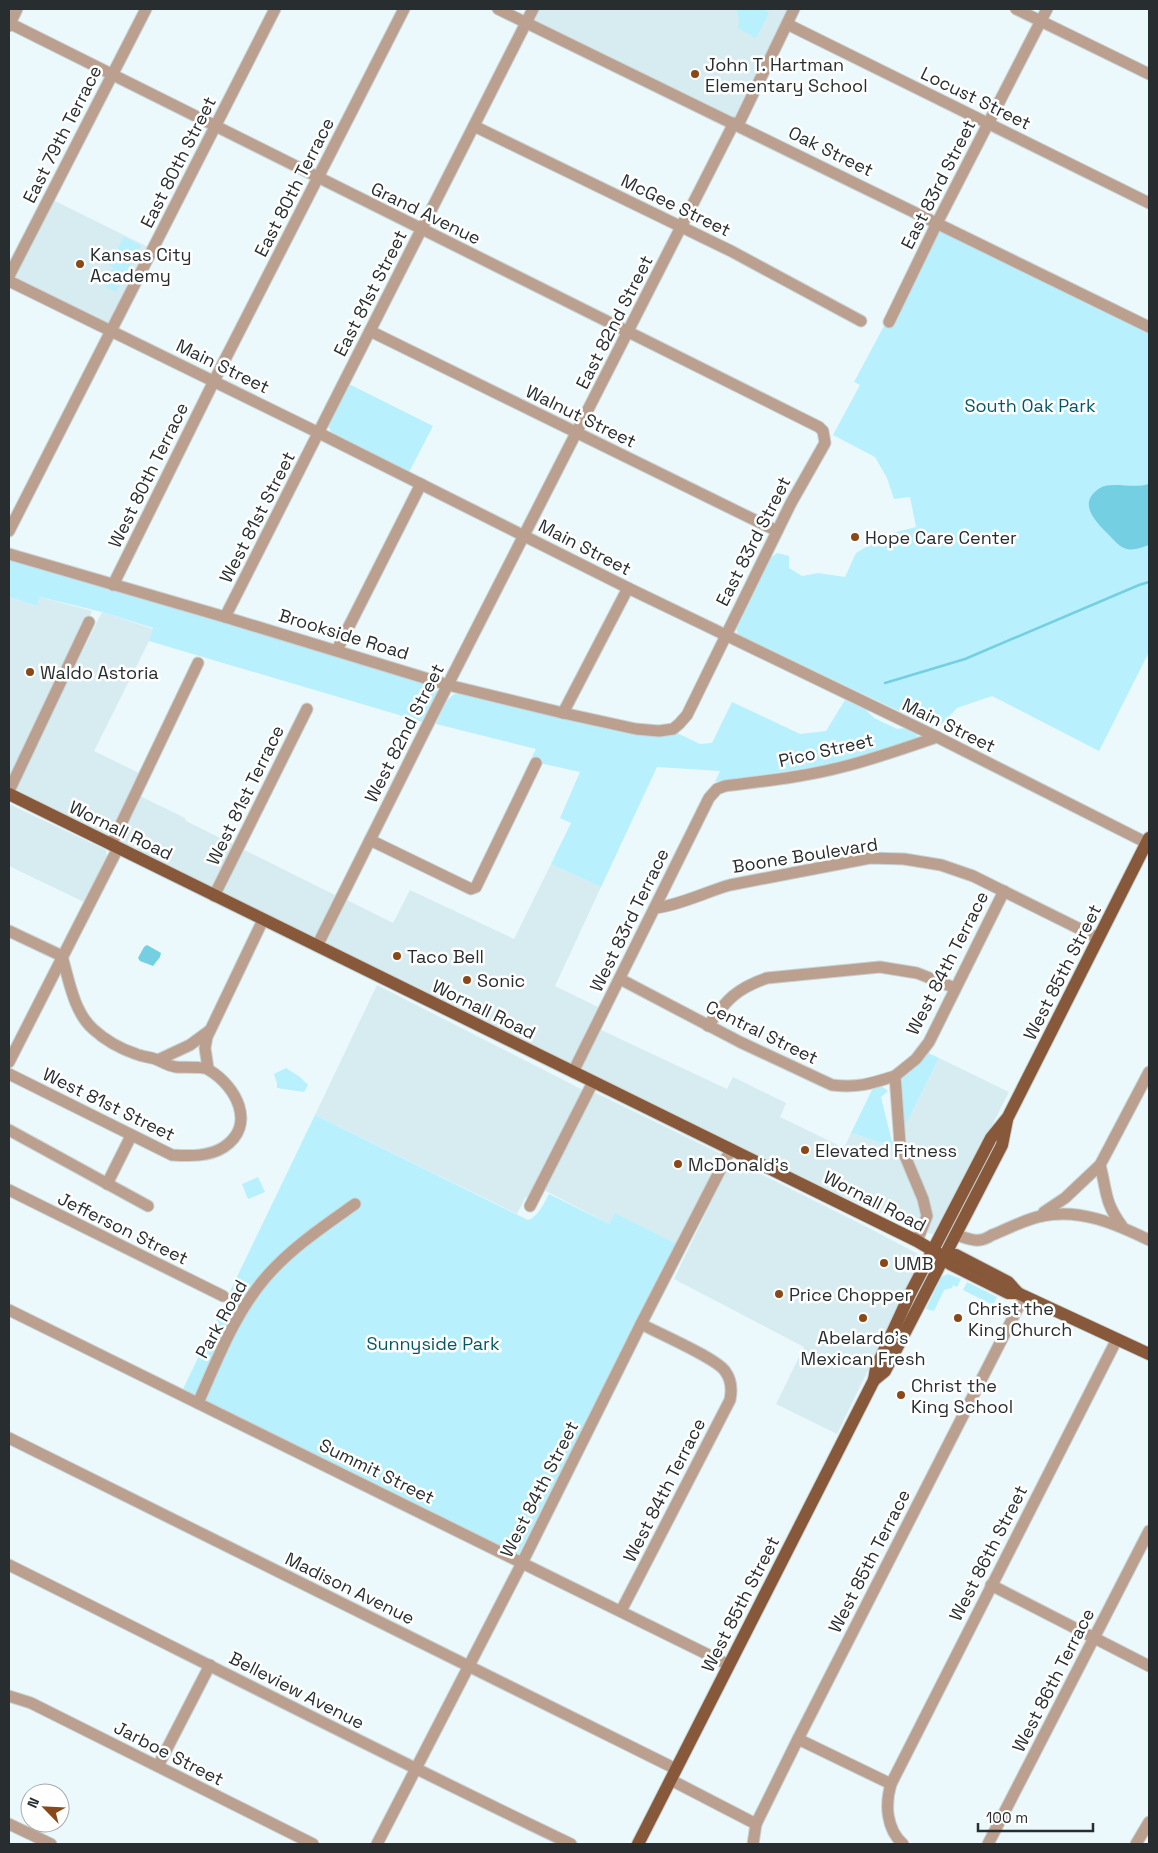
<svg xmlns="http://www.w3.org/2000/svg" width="1158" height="1853" font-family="'Space Grotesk',sans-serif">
<rect width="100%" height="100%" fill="#ebf9fc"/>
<g fill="#d6ecf1">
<path d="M537,9H790L734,123L529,24Z"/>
<path d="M51,199L152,249L110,328L9,280Z"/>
<path d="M9,597L35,606L40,597L92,611L9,780Z"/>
<path d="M102,612L153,629L149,641L94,751L141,774L112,831L107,836L14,790Z"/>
<path d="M140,796L185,818L186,821L337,896L316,937H311L119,842L120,835Z"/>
<path d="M9,804L106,850L107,858L86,903L9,866Z"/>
<path d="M551,864L601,887L555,986L600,1008L574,1061L571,1063H566L328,944L326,941L345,899L393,923L410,890L514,939Z"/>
<path d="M377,985L581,1089L583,1093L530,1196L525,1198L517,1214L315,1115Z"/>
<path d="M599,1029L727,1089L733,1077L786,1103L780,1117L844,1148L851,1133L894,1147L939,1058L1009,1092L937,1233L931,1234L836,1194L583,1069L582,1065Z"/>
<path d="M596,1093L721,1154V1158L677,1244L615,1213L609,1224L544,1190L592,1094Z"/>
<path d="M731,1161H735L865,1226L918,1254L922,1259L837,1434L776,1404L804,1347L674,1279Z"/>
</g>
<g fill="#b8f0fd">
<path d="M737,9H763L769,13L756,38L738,28L739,19Z"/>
<path d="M941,231L1149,331V652L1099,751L992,696L957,708L937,729L738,635L736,627L769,559L777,553L789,556V568L802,576L818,573L845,577L856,553L888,534L916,527L910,497L894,499L887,478L875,457L833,435L860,385L854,382L884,326L891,327L936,232Z"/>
<path d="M124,237L141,246L116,292L104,286L114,268L109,265Z"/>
<path d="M349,384L433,426L408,474L331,432L328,426Z"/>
<path d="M12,559L204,615L429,684L439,693L426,723L149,641L153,628L102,612L40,597L36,606L9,597V560Z"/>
<path d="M461,692L665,736L677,733L700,744L712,743L732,702L800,734L826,731L845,700L865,709L874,718L897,729L906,728L917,734L918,738L916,741L834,764L715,782L720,771L657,767L601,887L551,864L571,823L560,818L580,772L530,761L536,749L436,724C442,711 446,694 461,692Z"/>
<path d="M926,1052L939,1058L904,1128L899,1081Z"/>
<path d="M286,1068L300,1077L308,1085L304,1092L277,1088V1083L274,1074Z"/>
<path d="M881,1086L888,1091L881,1097L892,1142L897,1139L898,1141L894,1147L851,1133L872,1090Z"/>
<path d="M315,1115L528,1220C538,1217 544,1203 549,1194L609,1224L615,1213L677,1244L519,1554H515L183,1389Z"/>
<path d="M258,1177L265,1192L248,1199L242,1184Z"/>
<path d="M948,1274L961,1279L957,1287L953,1285L952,1288L944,1290L934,1311L926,1309L941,1277Z"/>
<path d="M967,1282L997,1297L993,1305L963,1290Z"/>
</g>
<g fill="#74cfe2">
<path d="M1149,484V545C1142,547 1134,551 1127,549C1119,547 1114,540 1109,535C1096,522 1076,503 1100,488C1111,481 1134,489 1149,484Z"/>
<path d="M147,945L161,953L160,957L153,966L140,961L138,958L144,947Z"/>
</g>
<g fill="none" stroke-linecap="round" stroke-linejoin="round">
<path stroke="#74cfe2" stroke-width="2.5" d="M885,683L965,659L1139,585L1149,582"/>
<defs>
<g id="minor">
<path d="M498,9L1149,327"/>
<path d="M1016,9L1149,74"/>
<path d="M9,23L819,427L823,431L825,443L791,503L687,715L679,724L673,729L659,731L636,729L563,713L448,685L225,617L9,554"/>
<path d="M787,24L1149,203"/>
<path d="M9,26L17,9"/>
<path d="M738,125L794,9"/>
<path d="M474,126L731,251L861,321"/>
<path d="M9,276L146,9"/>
<path d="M9,281L319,433L628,588L937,737L1147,843"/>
<path d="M889,322L937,223L1047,9"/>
<path d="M370,331L777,531"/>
<path d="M9,531L275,9"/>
<path d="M113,585L214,381L404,9"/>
<path d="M225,617L533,9"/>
<path d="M337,650L421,484"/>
<path d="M563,713L628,588"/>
<path d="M9,791L89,622"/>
<path d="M370,840L471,889L476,887L536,763"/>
<path d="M111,845L198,663"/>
<path d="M214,896L307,709"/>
<path d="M655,908C681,905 705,892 730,885L870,858L904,859L941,865L973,876L1098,938"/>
<path d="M9,931L62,956C69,981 74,1012 93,1029C105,1040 121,1049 136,1054C143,1057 151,1057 158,1060C164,1063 169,1066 176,1067C184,1068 204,1066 209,1070C236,1086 257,1125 224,1147C209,1157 189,1156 172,1155L9,1074"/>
<path d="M317,946L437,706L734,123"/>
<path d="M620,979L740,1042L832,1085C858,1088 870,1084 895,1076"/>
<path d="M708,1026C726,1000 737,988 767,978L880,967L917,973L955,988"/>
<path d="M158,1060L190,1045L209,1031"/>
<path d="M9,1062L118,848"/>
<path d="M208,1068L205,1048L207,1037L263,920"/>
<path d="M573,1072L709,798L717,789L725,786C764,781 804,777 842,767C874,759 905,748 937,737"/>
<path d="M9,1130L148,1206"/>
<path d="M1100,1165C1107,1191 1104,1202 1122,1226"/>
<path d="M107,1184L131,1136"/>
<path d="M9,1190L223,1296"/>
<path d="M530,1206L593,1082"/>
<path d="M1042,1216L1044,1212L1065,1198L1100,1165L1149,1072"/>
<path d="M955,1235C970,1238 977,1245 992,1235C1008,1229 1025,1219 1042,1216C1080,1208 1116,1224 1149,1240"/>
<path d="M917,1241L927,1216L923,1199L900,1144L895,1076L916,1059L929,1042L1004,891"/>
<path d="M9,1310L729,1665"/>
<path d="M198,1403C217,1360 235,1313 266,1277C291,1248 324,1226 355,1204"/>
<path d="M9,1438L676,1769"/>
<path d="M9,1565C196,1658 382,1754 571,1844"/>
<path d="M991,1585L1149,1666"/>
<path d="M621,1611L730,1400C732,1390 731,1379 725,1371C716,1358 658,1333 641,1324"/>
<path d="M9,1696L31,1703L313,1844"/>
<path d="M798,1739L891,1784"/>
<path d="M158,1766L210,1665"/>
<path d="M671,1780L756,1824"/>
<path d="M9,1824L51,1844"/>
<path d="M377,1844L522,1563L641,1324L731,1149"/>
<path d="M753,1844L756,1824L798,1739L1024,1296"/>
<path d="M903,1844C886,1829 885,1804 891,1784L1117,1339"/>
<path d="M988,1844L1149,1531"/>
<path d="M1136,1844L1149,1822"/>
</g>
<g id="major">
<path d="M9,794L917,1241L944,1257L950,1264L1008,1293H1018L1024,1296L1149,1354"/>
<path d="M944,1257L956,1255L1008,1282L1018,1293"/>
<path d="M874,1380L885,1371L1002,1145L1007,1120"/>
<path d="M638,1844L874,1380L876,1368L910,1294L991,1138L1008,1117L1149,838"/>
</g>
</defs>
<use href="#minor" stroke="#c8d4d7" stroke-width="13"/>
<use href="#major" stroke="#c8d4d7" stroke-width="14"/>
<use href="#minor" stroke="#bca08f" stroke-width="11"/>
<use href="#major" stroke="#875839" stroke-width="12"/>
</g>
<g fill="#894815" stroke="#fff" stroke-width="2">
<circle cx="695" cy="74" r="5"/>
<circle cx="80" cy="264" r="5"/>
<circle cx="855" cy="537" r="5"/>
<circle cx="30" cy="672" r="5"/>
<circle cx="397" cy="956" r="5"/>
<circle cx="467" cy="980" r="5"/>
<circle cx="805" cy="1150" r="5"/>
<circle cx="678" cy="1164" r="5"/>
<circle cx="884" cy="1263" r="5"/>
<circle cx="779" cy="1294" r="5"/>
<circle cx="863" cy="1318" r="5"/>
<circle cx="958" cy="1318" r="5"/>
<circle cx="901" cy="1395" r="5"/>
</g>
<g text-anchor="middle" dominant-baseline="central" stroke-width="5" stroke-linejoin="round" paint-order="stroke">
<g font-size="18" fill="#282e2f" stroke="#fff" text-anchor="start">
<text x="705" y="64">John T. Hartman<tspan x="705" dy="21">Elementary School</tspan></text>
<text x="90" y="254">Kansas City<tspan x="90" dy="21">Academy</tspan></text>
<text x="865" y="537">Hope Care Center</text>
<text x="40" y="672">Waldo Astoria</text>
<text x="407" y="956">Taco Bell</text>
<text x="477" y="980">Sonic</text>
<text x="815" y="1150">Elevated Fitness</text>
<text x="688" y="1164">McDonald's</text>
<text x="894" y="1263">UMB</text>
<text x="789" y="1294">Price Chopper</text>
<text x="968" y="1308">Christ the<tspan x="968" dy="21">King Church</tspan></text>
<text x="863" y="1337" text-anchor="middle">Abelardo's<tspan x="863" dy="21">Mexican Fresh</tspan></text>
<text x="911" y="1385">Christ the<tspan x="911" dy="21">King School</tspan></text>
</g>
<g font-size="18" fill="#282e2f" stroke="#fff">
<text transform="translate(976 98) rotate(26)">Locust Street</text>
<text transform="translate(62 134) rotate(-63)">East 79th Terrace</text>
<text transform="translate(831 151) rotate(26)">Oak Street</text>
<text transform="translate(178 162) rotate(-63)">East 80th Street</text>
<text transform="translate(938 184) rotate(-63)">East 83rd Street</text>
<text transform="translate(294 187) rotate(-63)">East 80th Terrace</text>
<text transform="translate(676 205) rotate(26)">McGee Street</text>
<text transform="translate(426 213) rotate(26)">Grand Avenue</text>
<text transform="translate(370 293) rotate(-63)">East 81st Street</text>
<text transform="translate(614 322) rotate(-63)">East 82nd Street</text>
<text transform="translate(223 366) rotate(26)">Main Street</text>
<text transform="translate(581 416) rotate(26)">Walnut Street</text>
<text transform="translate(148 475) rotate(-64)">West 80th Terrace</text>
<text transform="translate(257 517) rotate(-63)">West 81st Street</text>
<text transform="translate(753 541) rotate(-63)">East 83rd Street</text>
<text transform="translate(585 547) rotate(27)">Main Street</text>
<text transform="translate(344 634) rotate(17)">Brookside Road</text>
<text transform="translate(949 725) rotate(26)">Main Street</text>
<text transform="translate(404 733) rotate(-63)">West 82nd Street</text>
<text transform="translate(826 750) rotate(-13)">Pico Street</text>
<text transform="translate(245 795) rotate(-64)">West 81st Terrace</text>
<text transform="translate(121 830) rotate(26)">Wornall Road</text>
<text transform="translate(805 855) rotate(-9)">Boone Boulevard</text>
<text transform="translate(629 920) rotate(-64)">West 83rd Terrace</text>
<text transform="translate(947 963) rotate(-63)">West 84th Terrace</text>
<text transform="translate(1062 972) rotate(-63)">West 85th Street</text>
<text transform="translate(484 1009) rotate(26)">Wornall Road</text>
<text transform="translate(762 1032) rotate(26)">Central Street</text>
<text transform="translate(109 1104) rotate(26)">West 81st Street</text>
<text transform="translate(875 1201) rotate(27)">Wornall Road</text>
<text transform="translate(123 1228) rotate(26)">Jefferson Street</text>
<text transform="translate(221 1319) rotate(-61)">Park Road</text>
<text transform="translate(377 1471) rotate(26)">Summit Street</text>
<text transform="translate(539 1489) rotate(-63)">West 84th Street</text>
<text transform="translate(664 1490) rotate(-63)">West 84th Terrace</text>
<text transform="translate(988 1553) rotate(-63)">West 86th Street</text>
<text transform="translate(869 1561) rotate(-63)">West 85th Terrace</text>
<text transform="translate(350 1588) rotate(26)">Madison Avenue</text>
<text transform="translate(740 1604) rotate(-63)">West 85th Street</text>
<text transform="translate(1053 1680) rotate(-63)">West 86th Terrace</text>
<text transform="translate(297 1690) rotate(27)">Belleview Avenue</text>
<text transform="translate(169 1753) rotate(27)">Jarboe Street</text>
</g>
<g font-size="18" fill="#045765" stroke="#fff">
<text x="1030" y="405">South Oak Park</text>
<text x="433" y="1343">Sunnyside Park</text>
</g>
</g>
<rect width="1158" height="1853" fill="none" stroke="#282e2f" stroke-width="20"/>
<g transform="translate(45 1808) rotate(294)"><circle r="24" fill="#ffffff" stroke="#a9abac"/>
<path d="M0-4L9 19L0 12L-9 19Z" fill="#894815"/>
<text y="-8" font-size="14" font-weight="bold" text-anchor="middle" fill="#282e2f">N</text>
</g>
<path d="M978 1823v8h115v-8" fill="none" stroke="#282e2f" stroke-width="2.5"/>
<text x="986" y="1823" font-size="15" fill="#282e2f" stroke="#ffffff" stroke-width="4" paint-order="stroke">100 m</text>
</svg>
